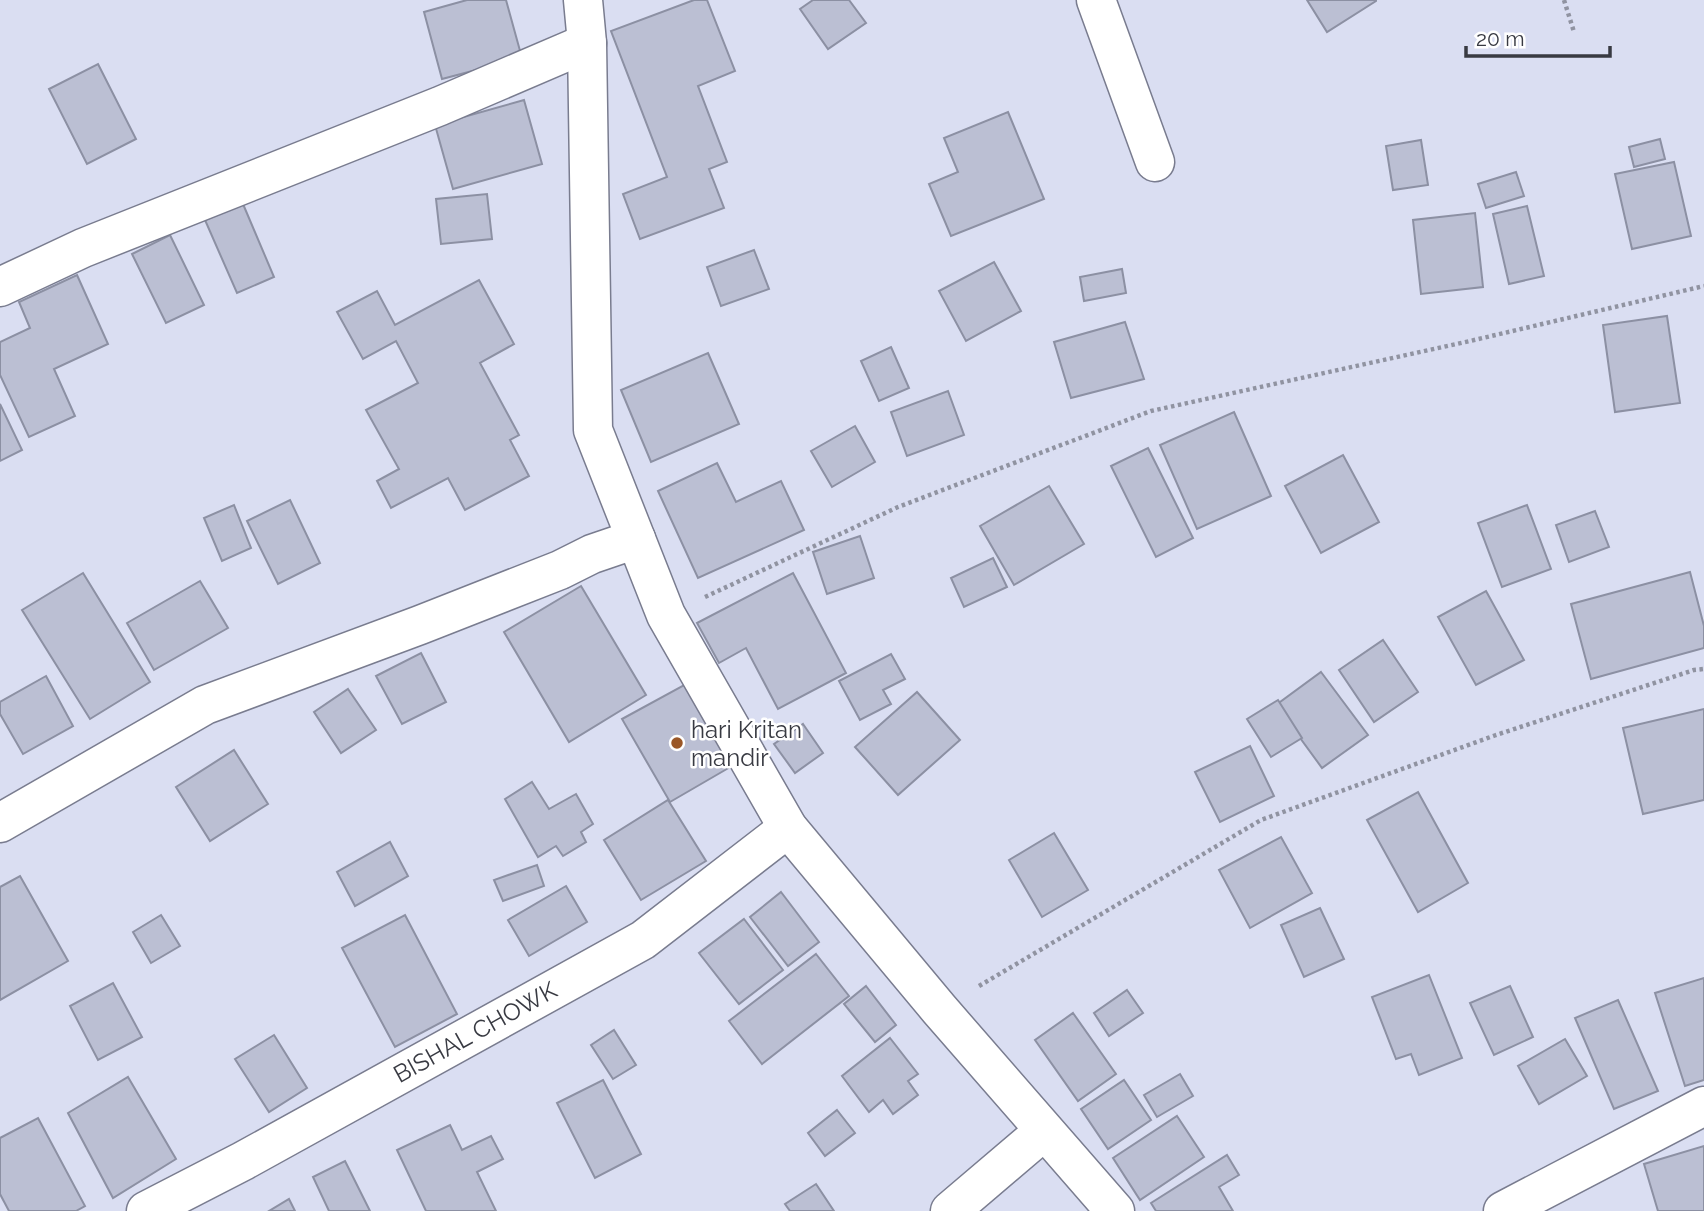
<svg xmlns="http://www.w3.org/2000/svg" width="1704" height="1211" font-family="Raleway,sans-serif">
<rect width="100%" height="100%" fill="#dadef2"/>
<g fill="#bbbfd3" stroke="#8c90a3" stroke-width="2">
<path d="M467,0H506L522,58L442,79L424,12Z"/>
<path d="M694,0H707L735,71L698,86L727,162L709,169L724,208L640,239L623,194L667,177L611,31Z"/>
<path d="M813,0H849L866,23L828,49L800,9Z"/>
<path d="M1307,0H1376V1L1327,32Z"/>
<path d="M98,64L136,139L87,164L49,89Z"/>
<path d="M524,100L542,164L453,189L435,125Z"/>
<path d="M1008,112L1044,199L951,236L929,184L958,172L944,138Z"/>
<path d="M1660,139L1665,159L1634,167L1629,147Z"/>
<path d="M1421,140L1428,185L1393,190L1386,146Z"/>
<path d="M1674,162L1691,236L1632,249L1615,174Z"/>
<path d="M1516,172L1524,196L1486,208L1478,184Z"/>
<path d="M487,194L492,239L441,244L436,199Z"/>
<path d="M243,204L274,277L237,293L205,220Z"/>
<path d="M1527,206L1544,276L1509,284L1493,214Z"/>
<path d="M1475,213L1483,287L1421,294L1413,220Z"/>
<path d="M170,235L204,305L166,323L132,254Z"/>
<path d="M754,250L769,289L721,306L707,267Z"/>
<path d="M994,262L1021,311L966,341L939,291Z"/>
<path d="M1122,269L1126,293L1084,301L1080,277Z"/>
<path d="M77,275L108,344L54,369L75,416L29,437L0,375V342L30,328L19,302Z"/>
<path d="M479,280L514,344L480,363L519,435L510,440L529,476L465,510L448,478L391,508L377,481L399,469L366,410L418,383L396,341L363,359L337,312L377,291L395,325Z"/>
<path d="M1667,316L1680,403L1615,412L1603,325Z"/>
<path d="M1125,322L1144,379L1071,398L1054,342Z"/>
<path d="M891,347L909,388L879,401L861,361Z"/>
<path d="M708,353L739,424L651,462L621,390Z"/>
<path d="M948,391L964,435L907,456L891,412Z"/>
<path d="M0,404L22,450L0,461Z"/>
<path d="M1234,412L1271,496L1197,529L1160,445Z"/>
<path d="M855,426L875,462L832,487L811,451Z"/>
<path d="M1148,448L1193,538L1156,557L1111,466Z"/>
<path d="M1343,455L1379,522L1321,553L1285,486Z"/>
<path d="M717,463L736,502L781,481L804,530L698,578L658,491Z"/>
<path d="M1049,486L1084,544L1014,585L980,526Z"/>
<path d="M290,500L320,563L278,584L247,521Z"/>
<path d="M234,505L251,548L222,561L204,518Z"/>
<path d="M1527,505L1551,569L1502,587L1478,523Z"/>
<path d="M1595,511L1609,547L1569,562L1556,525Z"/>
<path d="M860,536L874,578L827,594L813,552Z"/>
<path d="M993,558L1007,587L964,607L951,578Z"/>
<path d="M1690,572L1704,626V648L1591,679L1571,604Z"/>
<path d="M83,573L150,682L90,719L22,610Z"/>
<path d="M793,573L846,673L778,709L746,648L719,663L697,623Z"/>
<path d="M200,581L228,628L154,670L127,623Z"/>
<path d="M581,586L646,695L569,742L504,632Z"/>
<path d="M1486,591L1524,660L1476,685L1438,617Z"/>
<path d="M1383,640L1418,692L1374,722L1339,670Z"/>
<path d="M421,653L446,702L402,724L376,676Z"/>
<path d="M891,654L905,679L883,690L891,704L860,720L839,681Z"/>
<path d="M1321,672L1368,735L1322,768L1276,705Z"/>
<path d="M46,676L73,726L23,754L0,714V702Z"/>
<path d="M686,684L732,766L670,802L622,719Z"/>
<path d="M348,689L376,730L341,753L314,712Z"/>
<path d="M917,692L960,740L898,795L855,747Z"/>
<path d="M1278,700L1302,738L1271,757L1247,719Z"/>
<path d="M1704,709V800L1643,814L1623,728Z"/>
<path d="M803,724L823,753L795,773L774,744Z"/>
<path d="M1250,746L1274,796L1220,822L1195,772Z"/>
<path d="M234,750L268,804L210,841L176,787Z"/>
<path d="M532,782L549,809L576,794L593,824L581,832L586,842L563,856L556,846L538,857L505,799Z"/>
<path d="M1418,792L1468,883L1418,912L1367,820Z"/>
<path d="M668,800L706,861L641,900L604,840Z"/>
<path d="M1054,833L1088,890L1042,917L1009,860Z"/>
<path d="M1281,837L1312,893L1250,928L1219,870Z"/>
<path d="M390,842L408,876L355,906L337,872Z"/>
<path d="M537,865L544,886L503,901L494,880Z"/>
<path d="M20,876L68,961L0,1000V887Z"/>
<path d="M566,886L587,922L529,956L508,920Z"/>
<path d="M781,892L819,942L788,966L750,917Z"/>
<path d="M1320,908L1344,959L1304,977L1281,925Z"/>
<path d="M161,915L180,946L151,963L133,932Z"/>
<path d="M405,915L457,1014L395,1047L342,948Z"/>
<path d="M744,919L783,970L739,1004L699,953Z"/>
<path d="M816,954L849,996L762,1064L729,1021Z"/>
<path d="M1429,975L1462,1058L1419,1075L1411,1054L1396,1059L1372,997Z"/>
<path d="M1704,978V1080L1685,1086L1655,993Z"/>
<path d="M113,983L142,1037L98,1060L70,1006Z"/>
<path d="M866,986L896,1025L875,1042L844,1004Z"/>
<path d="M1510,986L1533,1037L1494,1055L1470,1003Z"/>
<path d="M1127,990L1143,1013L1109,1036L1094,1013Z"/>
<path d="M1618,1000L1658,1091L1614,1109L1575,1018Z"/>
<path d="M1073,1013L1116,1074L1078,1101L1035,1040Z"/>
<path d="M614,1030L636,1065L613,1079L591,1045Z"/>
<path d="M274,1035L307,1088L269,1112L235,1059Z"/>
<path d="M890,1038L918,1074L908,1081L918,1095L893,1114L883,1100L869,1112L842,1076Z"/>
<path d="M1565,1039L1587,1076L1539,1104L1518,1066Z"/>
<path d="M1180,1074L1193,1096L1157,1117L1144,1095Z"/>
<path d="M128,1077L176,1159L113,1198L68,1113Z"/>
<path d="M603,1080L641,1154L595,1178L557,1103Z"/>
<path d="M1124,1080L1151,1120L1108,1149L1081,1109Z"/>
<path d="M837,1110L855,1133L825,1156L808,1133Z"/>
<path d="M1177,1116L1204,1157L1140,1200L1113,1158Z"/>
<path d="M38,1118L85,1206L76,1211H9L0,1194V1138Z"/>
<path d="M450,1125L462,1150L491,1136L503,1159L477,1172L496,1211H426L397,1150Z"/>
<path d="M1704,1146V1211H1658L1644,1164Z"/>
<path d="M1227,1155L1239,1175L1219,1187L1233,1211H1156L1151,1203Z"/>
<path d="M345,1161L370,1211H329L313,1177Z"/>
<path d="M816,1184L834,1211H790L785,1204Z"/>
<path d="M289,1199L295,1211H269Z"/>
</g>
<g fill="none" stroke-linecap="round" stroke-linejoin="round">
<defs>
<g id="street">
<path d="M583,0L587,43L593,430L666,615L788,828L939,1009L1115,1211"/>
<path d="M1096,0L1155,162"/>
<path d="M0,287L83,248L440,106L587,43"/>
<path d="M0,823L205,705L420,625L560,570L592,554L636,539"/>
<path d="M146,1211L243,1161L643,940L788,828"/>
<path d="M950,1211L1044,1131"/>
<path d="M1503,1211L1704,1106"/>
</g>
</defs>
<use href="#street" stroke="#797c8f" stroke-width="41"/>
<g stroke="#9093a1" stroke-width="4.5" stroke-dasharray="3.5 3.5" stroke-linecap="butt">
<path d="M1564,0L1574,32"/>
<path d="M705,597L898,507L1151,411L1470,341L1704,286"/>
<path d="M979,986L1261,820L1496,735L1694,670L1704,669"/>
</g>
<use href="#street" stroke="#fff" stroke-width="38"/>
</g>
<circle fill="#9a5727" stroke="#fff" stroke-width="2.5" cx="677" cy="743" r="7"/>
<g text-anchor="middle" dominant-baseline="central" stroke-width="5" stroke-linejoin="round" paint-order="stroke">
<g font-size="24" fill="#383a42" stroke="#fff" text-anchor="start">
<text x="691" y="729">hari Kritan<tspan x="691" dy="28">mandir</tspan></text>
</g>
<g font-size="24" fill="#383a42" stroke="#fff">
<text transform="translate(475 1032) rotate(-29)">BISHAL CHOWK</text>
</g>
</g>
<path d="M1466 46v10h144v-10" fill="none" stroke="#383a42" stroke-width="3.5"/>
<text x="1476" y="46" font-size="21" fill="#383a42" stroke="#ffffff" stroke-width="5" paint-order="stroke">20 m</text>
</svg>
